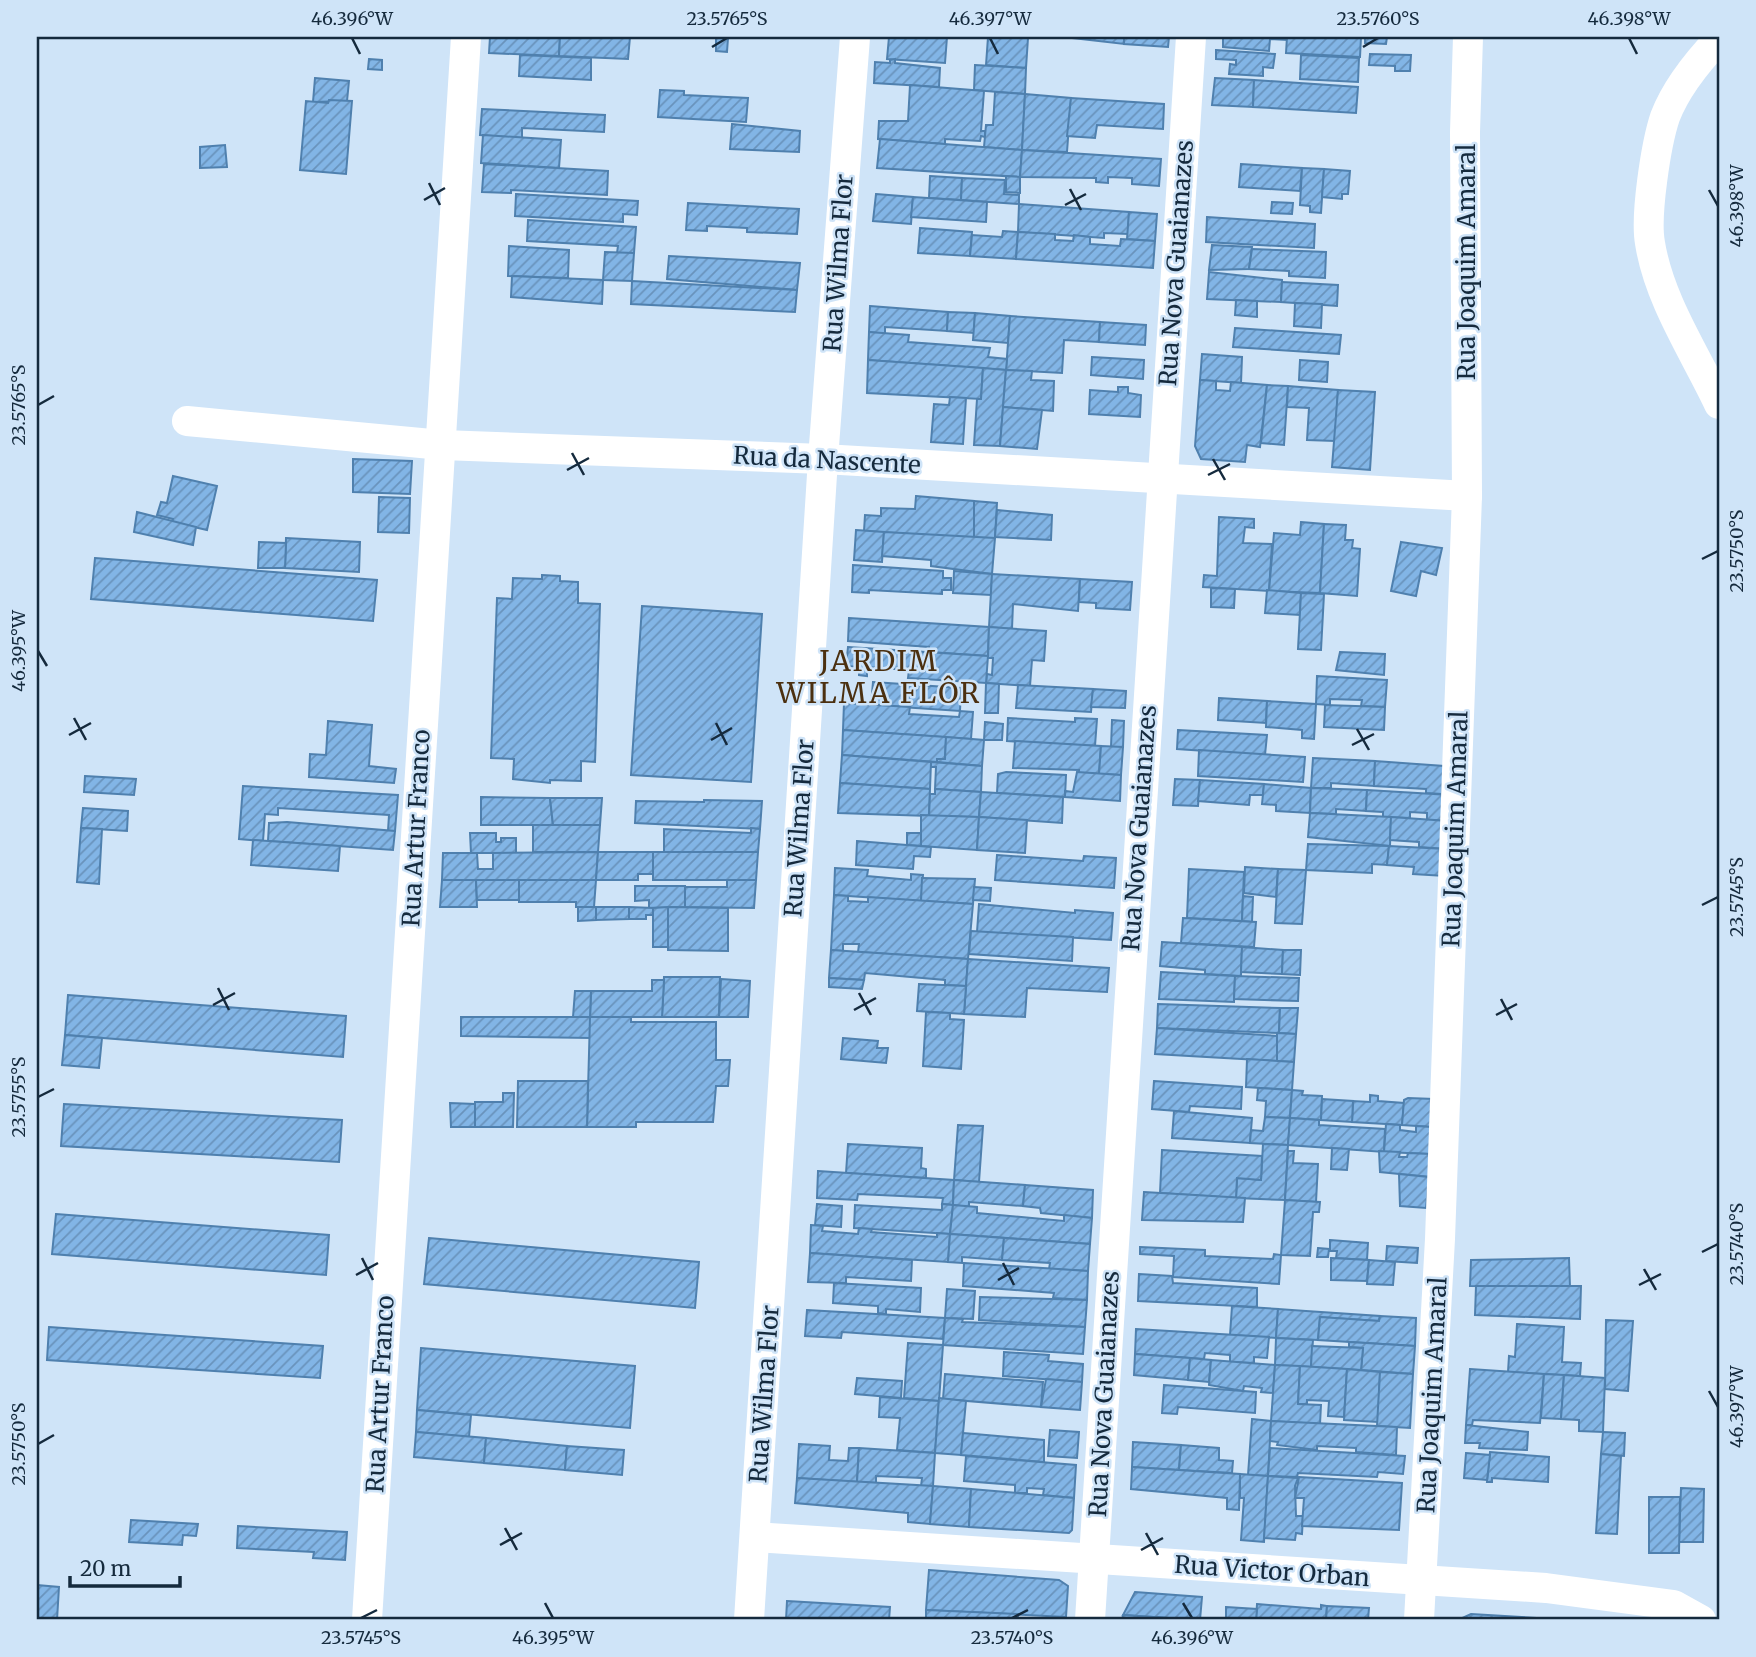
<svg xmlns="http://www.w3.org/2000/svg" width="1756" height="1657" font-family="Merriweather,serif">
<defs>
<pattern id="building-hatch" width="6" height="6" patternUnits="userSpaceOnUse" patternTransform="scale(1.75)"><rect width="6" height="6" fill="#82b5e6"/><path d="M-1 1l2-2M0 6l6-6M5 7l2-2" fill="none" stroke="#6993bc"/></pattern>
</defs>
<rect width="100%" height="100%" fill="#cfe4f8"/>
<g fill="url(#building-hatch)" stroke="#4f80ae" stroke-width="2">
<path d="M490,37H560L559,56L489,53Z"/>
<path d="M560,37H630L628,59L559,56Z"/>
<path d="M889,37H947L945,63L887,59Z"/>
<path d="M988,37L1028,38L1026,68L986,65Z"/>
<path d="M1124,37V44L1073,38V37Z"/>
<path d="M1124,37H1169L1168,47L1124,44Z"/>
<path d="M1223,37H1287V40L1270,39L1269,51L1223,47Z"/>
<path d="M1287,37H1361L1360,57L1286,53Z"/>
<path d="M1365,37H1387L1386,44L1365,43Z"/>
<path d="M716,38H728L727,52L716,51Z"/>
<path d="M1216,50L1275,54L1273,68L1263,67V76L1229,74L1230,64L1236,65V60L1216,59Z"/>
<path d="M1370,54L1411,55L1410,71H1395V66L1369,65Z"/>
<path d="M520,55L591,58V80L519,76Z"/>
<path d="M1301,55L1359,58L1358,82L1300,79Z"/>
<path d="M369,59L382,60V70L368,69Z"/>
<path d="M895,59V63L940,68L939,87L874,83L875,62L890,63V60Z"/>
<path d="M975,65L1026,68L1025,94L974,90Z"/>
<path d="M315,78L349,81L347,101L313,102Z"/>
<path d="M1215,78L1254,80L1253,107L1212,105Z"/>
<path d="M1254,80L1358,87L1356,113L1253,107Z"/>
<path d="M910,85L984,91L981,131H985V137L981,136L980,141L945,139V144L878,139L879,121H908Z"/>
<path d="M660,90L684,91V95L748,98L746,122L658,117Z"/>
<path d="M995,92L1025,94L1022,150L984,147L986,125H993Z"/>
<path d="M1025,94L1071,98L1067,152L1022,150Z"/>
<path d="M1071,98L1164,104L1163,129L1097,125L1095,138L1067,136Z"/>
<path d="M329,100L352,101L346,174L300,170L306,101L328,103Z"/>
<path d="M482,109L605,115L604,132L522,128V138L480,135Z"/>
<path d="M732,124L800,131L799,152L730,149Z"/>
<path d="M483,135L561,140L559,168L481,163Z"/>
<path d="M880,139L1022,150L1020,177L877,168Z"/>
<path d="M225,145L227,167L200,168V147Z"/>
<path d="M1022,150L1161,159L1159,186L1132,184V178L1108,177V183L1096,182V178L1020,177Z"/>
<path d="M484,164L608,171L607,195L511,190V193L482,192Z"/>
<path d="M1241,164L1302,168L1300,191L1239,187Z"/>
<path d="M1302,168L1324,169L1321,213L1310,212V206L1300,205Z"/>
<path d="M1324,169L1350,171L1348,194H1342V199L1322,197Z"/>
<path d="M930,176L962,178L961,200L929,198Z"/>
<path d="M1006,176L1020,177V193L1006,192Z"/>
<path d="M962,178L1005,180L1004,194L1019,195V204L961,200Z"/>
<path d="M516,194L638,201L637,215L623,214V222L515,216Z"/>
<path d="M876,194L913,197L911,224L873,221Z"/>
<path d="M913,197L987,202L986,222L911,217Z"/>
<path d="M1272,202L1293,203L1292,214L1271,213Z"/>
<path d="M688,203L799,209L797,234L747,232V228L707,226V231L686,230Z"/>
<path d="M1019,204L1129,212L1128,234L1104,233V238L1018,232Z"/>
<path d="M1129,212L1157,214L1155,241L1127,239Z"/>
<path d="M1207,217L1315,224L1314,248L1206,242Z"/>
<path d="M528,220L636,227L634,253H617L618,246L527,241Z"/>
<path d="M920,228L972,232L970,256L918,253Z"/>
<path d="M1003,231L1018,232L1016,259L970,256L972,235L1002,237Z"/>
<path d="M1018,232L1055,234V240L1073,241L1074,235L1090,237V244L1120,246L1121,239L1155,241L1153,268L1016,259Z"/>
<path d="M1212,245L1252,247L1249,269L1209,270Z"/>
<path d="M509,246L569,250L568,278L508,276Z"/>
<path d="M1252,249L1326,252L1325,278L1289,276V271L1249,269Z"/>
<path d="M605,252L634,253L632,281L603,280Z"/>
<path d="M669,256L800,263L797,290L667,279Z"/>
<path d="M1209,272L1282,280L1281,302L1207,299Z"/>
<path d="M512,276L603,280L602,304L511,297Z"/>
<path d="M632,281L797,290L795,312L631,304Z"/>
<path d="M1282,282L1338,285L1337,306L1281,302Z"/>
<path d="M1236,300L1257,301V317L1235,315Z"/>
<path d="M1295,303L1322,304L1321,328L1294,326Z"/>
<path d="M870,306L948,312L947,331L885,327V334L869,332Z"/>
<path d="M948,312L975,313L974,333L947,331Z"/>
<path d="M975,313L1010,316L1008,343L973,340Z"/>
<path d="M1010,316L1100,322L1099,342L1064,340L1062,373L1006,370Z"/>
<path d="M1100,322L1146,325L1145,345L1099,342Z"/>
<path d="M1235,328L1341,335L1339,354L1233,347Z"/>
<path d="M869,332L909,335L908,342L990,348L988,357L1007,359L1006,370L868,360Z"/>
<path d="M1202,354L1242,357L1241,383L1200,380Z"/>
<path d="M1092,357L1144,360L1143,379L1091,375Z"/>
<path d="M868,360L983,368L981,399L867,393Z"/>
<path d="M1300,360L1328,362L1327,382L1299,380Z"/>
<path d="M983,368L1006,370L1000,446L974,445L977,399H981Z"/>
<path d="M1006,370L1032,371L1031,380L1054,381L1053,411L1003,407Z"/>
<path d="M1200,380L1216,381V390L1230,391L1231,382L1267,385L1260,447L1247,445L1245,462L1201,459L1195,446Z"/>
<path d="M1267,385L1288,386L1284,445L1261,443Z"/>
<path d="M1288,386L1338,390L1335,441L1307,440L1309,408L1287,407Z"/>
<path d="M1118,387H1128V393L1141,395L1140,417L1089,414L1090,390L1118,392Z"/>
<path d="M1338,390L1375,392L1370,470L1332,467Z"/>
<path d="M950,397L966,398L963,444L931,442L934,404L949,405Z"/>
<path d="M1003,407L1042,410L1037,449L1000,446Z"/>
<path d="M353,459L412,461L410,494L353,492Z"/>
<path d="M173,476L217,486L207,530L172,522L173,519L157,515L161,502L167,503Z"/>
<path d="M916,496L974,501V538L864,531L865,515L881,516V508L915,509Z"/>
<path d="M379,497L410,498L409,533L378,532Z"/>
<path d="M974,501L997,503L995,538H974Z"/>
<path d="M997,510L1052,515L1051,540L995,537Z"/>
<path d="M137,512L196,527L193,545L134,532Z"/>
<path d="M1219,517L1254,519V528L1245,527L1243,543L1272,544L1269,591L1203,587L1204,575L1217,576Z"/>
<path d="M1301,522L1324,524L1320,593L1269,591L1274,533L1300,535Z"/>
<path d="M1324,524L1346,525L1345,540H1353L1352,548L1360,549L1357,596L1320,593Z"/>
<path d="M856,530L884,532L882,562L854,560Z"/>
<path d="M884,532L995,538L992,574L931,566V560L882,556Z"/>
<path d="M286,538L360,542L359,572L285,568Z"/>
<path d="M259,542L286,543L285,568H258Z"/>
<path d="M1401,542L1442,548L1436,575L1421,571L1416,596L1391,591Z"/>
<path d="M95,558L377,580L373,621L91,599Z"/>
<path d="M853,565L943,571V578H951V590H942V594L869,590V593L852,592Z"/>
<path d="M954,571L992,574L991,595L953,593Z"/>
<path d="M992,574L1080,579L1078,611L1013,604L1012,629L989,627Z"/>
<path d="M542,575L560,576V581L578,582V603L600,604L595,762L581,761V781L550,780V783L513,779L514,759L491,758L497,598L512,599L513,578L542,579Z"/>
<path d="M1080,579L1132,582L1130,610L1096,608V603L1079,602Z"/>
<path d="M1211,588L1235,589L1234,608L1211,607Z"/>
<path d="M1267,590L1301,593L1300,615L1265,613Z"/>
<path d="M1301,593L1324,594L1321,650L1298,649Z"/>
<path d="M642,606L762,614L751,782L631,775Z"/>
<path d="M849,618L989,627L988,656L929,652V647L848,641Z"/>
<path d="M989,627L1046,631L1044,661L1032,660L1030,686L986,683L987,674L992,675L993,658H988Z"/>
<path d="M848,647L988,656L986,683L908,678L909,670L867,667V676L859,675V667L846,666Z"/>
<path d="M1340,652L1385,654L1384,675L1336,670Z"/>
<path d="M1317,676L1387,680L1385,707L1361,706L1362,700L1330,699V705L1316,704Z"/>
<path d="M873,682L961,688L960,711L871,705Z"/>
<path d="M986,683L999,684L998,713H985Z"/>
<path d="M1018,685L1093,689L1091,712L1016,708Z"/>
<path d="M1093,689L1126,691L1125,708L1091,707Z"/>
<path d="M1219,698L1267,701L1266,723L1218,720Z"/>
<path d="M1267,701L1316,704L1314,739L1302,738V730L1266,727Z"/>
<path d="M844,703L910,707L909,714L959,717L960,711L973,712L971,739L843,730Z"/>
<path d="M1325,705L1385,707L1384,730L1324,727Z"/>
<path d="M1008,718L1075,722V718L1097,719L1095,746L1007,741Z"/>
<path d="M1112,720L1124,721L1123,747H1111Z"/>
<path d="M328,721L372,725L369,766L396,769L394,783L309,777L310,754L326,755Z"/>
<path d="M985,722L1003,724L1002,740H984Z"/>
<path d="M843,730L946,737L945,759H937V762L842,755Z"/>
<path d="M1178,730L1267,735L1265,755L1177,749Z"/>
<path d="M946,737L984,740L982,766L937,762V759H945Z"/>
<path d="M1015,741L1101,746L1099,774L1079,773V770L1013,768Z"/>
<path d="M1101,746L1123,747L1121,775L1099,774Z"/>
<path d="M1199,750L1305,757L1303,782L1198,776Z"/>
<path d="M842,755L931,762L930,789L840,783Z"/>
<path d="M1313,758L1375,761L1374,786L1331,783V788H1311Z"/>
<path d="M1375,761L1444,766L1442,794L1426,793V789L1374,786Z"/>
<path d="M931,762L982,766L981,792L935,789L936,767H931Z"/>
<path d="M1006,772L1066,775L1065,797L997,793L998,774Z"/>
<path d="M1077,772L1121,775L1120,801L1065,797V791L1073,792Z"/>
<path d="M85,776L136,779L134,795L84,792Z"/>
<path d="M1175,779L1200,780L1198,806L1173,805Z"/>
<path d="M1200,780L1264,784L1263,795H1250L1249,805L1198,801Z"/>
<path d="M840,783L930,789L929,816L838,813Z"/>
<path d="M1264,784L1311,788L1310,813L1276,811V805L1262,804Z"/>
<path d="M243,786L398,795L395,831H388L389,815L278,808V815L265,814L263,841L239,839Z"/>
<path d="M1311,788L1367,790L1366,811L1336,809V814L1310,813Z"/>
<path d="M935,789L981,792L979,817L929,816L930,794H935Z"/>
<path d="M1367,790L1450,795L1448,821L1427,820V813L1410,812V818L1383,817V812L1366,811Z"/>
<path d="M981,792L1063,797L1062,823L979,817Z"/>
<path d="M481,797L550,798L553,825H481Z"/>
<path d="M550,798H602L600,825H553Z"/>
<path d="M704,800L762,801L760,829L635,823L636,801L704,802Z"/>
<path d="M83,808L128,811L127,831L81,828Z"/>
<path d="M1310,813L1391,817L1390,846L1308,837Z"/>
<path d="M921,815L979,817L977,850L921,846Z"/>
<path d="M979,817L1027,820L1025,853L977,850Z"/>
<path d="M1391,817L1448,821L1446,849L1419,847V842L1390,840Z"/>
<path d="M287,822L395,831L393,850L268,841L269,823Z"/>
<path d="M533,825H600L598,852H533Z"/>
<path d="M81,828L102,829L99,884L77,882Z"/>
<path d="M751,828L760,829L758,852H664V829L751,833Z"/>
<path d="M470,833H496V842H501V838H516V853H471Z"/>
<path d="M907,833H921V846L907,845Z"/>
<path d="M253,840L340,846L338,871L251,865Z"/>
<path d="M857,841L931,847L930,857L914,856L913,869L856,865Z"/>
<path d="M1308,844L1389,846L1387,865L1372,864V873L1306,870Z"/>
<path d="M1389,846L1446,849L1445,876L1413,874L1414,867L1387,865Z"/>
<path d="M598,852L596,880H442L443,853H477L478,869H493V853Z"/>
<path d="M598,852H653V874H638V880H596Z"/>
<path d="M653,852H758L756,880H653Z"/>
<path d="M997,855L1083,861L1084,856L1116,858L1114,888L995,880Z"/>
<path d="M1245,867L1278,869L1276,897L1244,893Z"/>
<path d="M835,868L868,870L867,876L911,880V874L923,875L921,901L834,895Z"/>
<path d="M1189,869L1244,872L1242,921L1187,918Z"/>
<path d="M1278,869L1306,870L1302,924L1275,923Z"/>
<path d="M922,878L975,879L973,904L921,901Z"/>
<path d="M442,880H476L477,907H440Z"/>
<path d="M476,880H519V900H477Z"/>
<path d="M519,880H596L594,907H576V902H519Z"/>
<path d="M727,880H756L754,908L685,907V887H727Z"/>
<path d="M635,886H685V907L649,908V900L635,901Z"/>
<path d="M974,887L991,888L990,901L973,900Z"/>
<path d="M834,895L848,896V901L868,902V897L973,904L968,959L858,952L859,944H843V951L831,950Z"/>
<path d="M1243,896L1253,897L1252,922L1242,921Z"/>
<path d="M979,904L1075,913V910L1113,913L1111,940L977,932Z"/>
<path d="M578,907H596V920L578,921Z"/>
<path d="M596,907H629V919L596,920Z"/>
<path d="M629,907L653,908V915H646V919H629Z"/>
<path d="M668,907V947H653V908Z"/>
<path d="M668,907L728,908V951L668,950Z"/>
<path d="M1183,918L1256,922L1254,947L1181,943Z"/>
<path d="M971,931L1073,937L1072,961L969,954Z"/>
<path d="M1162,942L1242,947L1241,976L1205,974V970L1160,966Z"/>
<path d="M1242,947L1283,950L1282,974L1241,972Z"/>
<path d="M831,950L968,959L966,986L945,985V980L865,973L864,980L829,978Z"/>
<path d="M1283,950H1301L1300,975L1282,974Z"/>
<path d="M968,959L1109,968L1107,992L1027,988L1025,1017L964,1014Z"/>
<path d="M1161,972L1235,976L1234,1002L1159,999Z"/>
<path d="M1235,976L1299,978L1298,1001L1234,999Z"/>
<path d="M664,977H720L719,1017H662Z"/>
<path d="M829,978L864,980L862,989L829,987Z"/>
<path d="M721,979L750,981L748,1017H719Z"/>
<path d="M652,980H664L662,1017H590L591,991H652Z"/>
<path d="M919,984L966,986L964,1014L917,1011Z"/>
<path d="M575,991H591L590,1017H573Z"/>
<path d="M68,995L346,1016L343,1057L65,1035Z"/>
<path d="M1158,1004L1280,1008L1279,1033L1157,1028Z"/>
<path d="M1280,1008H1298L1296,1034L1279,1033Z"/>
<path d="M926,1012L950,1013V1019L964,1020L961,1069L923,1066Z"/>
<path d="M461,1017H590V1038L461,1036Z"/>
<path d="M590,1017H631V1022H716V1060H730L728,1086H716L713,1122H636V1127H587Z"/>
<path d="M1157,1028L1278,1036L1277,1061L1155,1054Z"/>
<path d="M1277,1033L1296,1034L1294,1062L1277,1061Z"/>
<path d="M65,1035L102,1038L99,1068L62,1065Z"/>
<path d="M843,1038L878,1041L877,1048H888L886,1063L841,1059Z"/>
<path d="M1247,1059L1294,1062L1292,1090L1246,1087Z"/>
<path d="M518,1081H588L587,1127H517Z"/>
<path d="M1154,1081L1242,1087L1241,1109L1190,1106L1189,1112L1152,1109Z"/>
<path d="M1258,1088L1292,1090L1290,1118L1265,1117L1266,1101L1257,1100Z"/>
<path d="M1292,1090L1303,1091L1302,1095L1322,1096L1321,1120L1290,1118Z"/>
<path d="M503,1093H514L513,1127H475V1102H503Z"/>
<path d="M1370,1095L1378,1096V1101L1404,1103L1402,1125L1352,1122L1353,1101L1370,1102Z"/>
<path d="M1408,1098L1434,1099L1432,1127L1402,1125L1404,1100Z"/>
<path d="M1322,1099L1353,1101L1352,1122L1321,1120Z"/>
<path d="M450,1103L475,1104V1127H451Z"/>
<path d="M64,1104L342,1120L339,1162L61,1146Z"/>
<path d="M1174,1111L1252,1118L1250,1143L1172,1138Z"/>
<path d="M1265,1117L1290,1118L1288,1145L1250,1143L1251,1130L1263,1131Z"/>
<path d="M1290,1118L1319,1120V1125L1385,1129L1384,1152L1288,1145Z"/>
<path d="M1386,1124L1400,1125V1130L1416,1132V1126L1432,1127L1430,1154L1384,1152Z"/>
<path d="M958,1125L983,1126L979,1182L954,1180Z"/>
<path d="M848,1144L922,1148L921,1168L926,1169V1178L846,1173Z"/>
<path d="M1263,1144L1288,1145L1285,1200L1236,1198L1237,1178L1261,1180Z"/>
<path d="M1332,1148L1349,1149L1347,1170L1331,1169Z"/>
<path d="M1162,1150L1262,1156L1261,1180L1237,1178L1236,1198L1160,1193Z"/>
<path d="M1288,1151H1294L1293,1163L1318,1164L1316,1202L1285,1200Z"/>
<path d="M1379,1151L1400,1152L1399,1157H1407L1408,1153L1430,1154L1429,1177L1380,1172Z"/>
<path d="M818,1171L954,1180L953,1205L942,1204L943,1198L858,1194L857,1200L817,1198Z"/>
<path d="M1399,1174L1429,1177L1426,1208L1400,1206Z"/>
<path d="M954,1180L1025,1185L1023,1206L969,1202V1207L953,1205Z"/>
<path d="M1025,1185L1093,1190L1092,1218L1041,1213L1040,1208L1023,1206Z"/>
<path d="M1144,1192L1245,1198L1243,1222L1142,1220Z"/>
<path d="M1285,1200L1320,1202L1319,1212H1313L1310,1256L1281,1255Z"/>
<path d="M817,1204L842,1206L841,1227L815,1225Z"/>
<path d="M942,1204L953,1205L950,1234L854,1228L855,1205L942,1210Z"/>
<path d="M953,1205L977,1207V1213L1064,1221V1215L1092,1218L1090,1244L950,1234Z"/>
<path d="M56,1214L329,1235L326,1275L52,1254Z"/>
<path d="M811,1225L823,1226L822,1231L858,1234L859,1228L872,1229L871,1232L937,1237V1233L950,1234L948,1262L810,1253Z"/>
<path d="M950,1234L1004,1238L1002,1260L962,1257V1263L948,1262Z"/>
<path d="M429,1238L699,1262L695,1308L424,1284Z"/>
<path d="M1004,1238L1090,1244L1088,1271L1049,1269L1050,1263L1002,1260Z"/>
<path d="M1330,1240L1368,1243L1367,1260L1336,1258L1337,1251H1330Z"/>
<path d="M1387,1246L1418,1248L1417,1263L1386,1261Z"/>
<path d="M1140,1247L1205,1250V1256L1273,1259L1274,1254L1281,1255L1279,1284L1173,1277L1174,1256L1140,1254Z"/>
<path d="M1318,1248L1329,1249L1328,1257H1317Z"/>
<path d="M810,1253L912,1260L911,1281L846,1277V1283L808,1282Z"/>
<path d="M1331,1258L1369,1260L1367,1281L1331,1280Z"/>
<path d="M1569,1258L1570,1287L1470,1286L1471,1260Z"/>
<path d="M1369,1260L1395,1262L1393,1285L1367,1284Z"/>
<path d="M964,1263L1088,1271L1087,1300L1053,1298L1054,1293L963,1286Z"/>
<path d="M1139,1274L1172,1276L1173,1283L1257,1288V1307L1138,1301Z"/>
<path d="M834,1283L921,1288L920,1312L886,1309V1314L878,1313V1306L833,1303Z"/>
<path d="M1476,1286H1581L1580,1319L1475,1315Z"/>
<path d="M947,1289L975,1291L973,1319L945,1318Z"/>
<path d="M980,1297L1087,1300L1085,1327L979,1320Z"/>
<path d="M1232,1306L1278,1309L1276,1338L1230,1335Z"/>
<path d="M1278,1309L1306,1311L1380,1316L1379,1321L1320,1317L1318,1340L1276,1338Z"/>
<path d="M807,1310L945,1318L943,1339L842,1332L841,1338L805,1336Z"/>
<path d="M1380,1316L1416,1318L1415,1346L1318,1340L1320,1317L1379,1321Z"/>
<path d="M945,1318L963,1319L962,1322L1085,1327L1083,1354L943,1345Z"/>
<path d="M1606,1320L1633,1321L1628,1391L1605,1389Z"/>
<path d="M1517,1324L1564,1327L1562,1362L1581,1363L1580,1376L1508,1372L1509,1356L1515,1357Z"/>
<path d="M49,1327L323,1346L320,1378L47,1360Z"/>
<path d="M1136,1329L1269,1337L1267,1358L1254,1357V1363L1230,1362V1355L1205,1353L1204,1359L1135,1354Z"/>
<path d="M1276,1338L1313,1340L1311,1367L1275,1365Z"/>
<path d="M1349,1342L1415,1346L1413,1374L1361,1370L1363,1348L1349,1347Z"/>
<path d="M908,1343L943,1345L939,1401L904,1398Z"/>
<path d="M1312,1346L1363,1348L1361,1370L1311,1367Z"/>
<path d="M421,1348L635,1366L630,1428L417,1410Z"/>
<path d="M1004,1352L1049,1355L1048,1361L1083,1364L1082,1382L1003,1376Z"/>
<path d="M1135,1354L1190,1358L1188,1380L1134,1375Z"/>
<path d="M1190,1358L1211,1360L1209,1382L1188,1380Z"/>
<path d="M1211,1360L1275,1365L1273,1393L1261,1392L1262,1388L1244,1386L1243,1391L1209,1385Z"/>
<path d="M1275,1365L1300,1366L1298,1404L1321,1405L1320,1424L1271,1421Z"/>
<path d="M1300,1366L1347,1369L1344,1417L1328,1416L1329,1401L1307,1400V1404H1298Z"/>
<path d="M1347,1369L1380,1372L1378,1422L1344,1420Z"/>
<path d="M1470,1369L1544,1374L1540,1423L1473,1420L1472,1425H1466Z"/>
<path d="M1380,1372L1413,1374L1410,1428L1377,1426Z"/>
<path d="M945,1374L1043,1382L1041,1407L943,1399Z"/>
<path d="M1544,1374L1564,1375L1561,1419L1541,1418Z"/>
<path d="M1564,1375L1605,1378L1603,1432L1579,1431V1420L1561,1419Z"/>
<path d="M857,1378L902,1381L901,1398L855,1394Z"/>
<path d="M1046,1379L1082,1382L1080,1410L1041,1407Z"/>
<path d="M1164,1385L1256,1392L1255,1413L1178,1407L1177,1414L1162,1413Z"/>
<path d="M880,1397L939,1401L935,1453L897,1450L900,1418L879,1417Z"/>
<path d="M939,1398L966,1401L961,1455L935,1453Z"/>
<path d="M417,1410L471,1415L469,1437L416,1432Z"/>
<path d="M1252,1419L1271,1421L1268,1476L1248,1475Z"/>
<path d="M1271,1421L1397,1427L1396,1455L1356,1452V1448L1317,1446V1450L1277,1445L1278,1442L1270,1441Z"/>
<path d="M1466,1425L1528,1432L1527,1450L1479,1448L1480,1443H1465Z"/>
<path d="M1050,1430L1079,1432L1077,1458L1048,1456Z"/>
<path d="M416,1432L486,1438L484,1463L414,1457Z"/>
<path d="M1603,1432L1625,1433L1624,1456L1601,1454Z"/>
<path d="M963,1433L1044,1440V1462L961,1455Z"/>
<path d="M486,1438L567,1446L565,1470L484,1463Z"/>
<path d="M1133,1442L1181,1445L1179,1470L1132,1467Z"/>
<path d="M799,1444L830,1446L829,1460L848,1461L849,1448H859L857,1482L797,1478Z"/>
<path d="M1181,1445L1219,1448V1460L1233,1461L1232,1473L1179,1470Z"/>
<path d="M567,1446L624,1450L622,1475L565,1470Z"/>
<path d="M859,1448L935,1453L933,1486H921L922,1478L876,1476V1483L857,1482Z"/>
<path d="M1270,1448L1405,1456L1403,1474L1378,1472L1377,1477L1298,1473L1297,1477L1268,1476Z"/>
<path d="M1490,1452L1549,1457L1548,1482L1492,1478V1482H1487Z"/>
<path d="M1466,1453L1490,1455L1487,1480L1464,1478Z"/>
<path d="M1601,1454L1621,1456L1617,1534L1596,1533Z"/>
<path d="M966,1456L1076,1465L1074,1498L1043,1495L1044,1489L1027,1488V1493H1015V1485L964,1481Z"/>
<path d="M1132,1467L1240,1474L1239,1510L1227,1509V1498L1131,1489Z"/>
<path d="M1240,1474L1268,1476L1264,1542L1241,1540L1244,1498H1240Z"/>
<path d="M1268,1476L1298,1478L1295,1486L1296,1516H1303L1302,1534L1296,1533L1295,1540L1264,1538Z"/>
<path d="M1299,1477L1402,1483L1399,1530L1302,1526L1304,1498H1295Z"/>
<path d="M797,1478L933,1486L930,1524L908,1522V1513L795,1503Z"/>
<path d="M933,1486L971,1489L969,1527L930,1524Z"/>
<path d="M1681,1488L1704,1489L1703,1542H1679Z"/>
<path d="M971,1489L1074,1498L1072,1530L1069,1533L969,1527Z"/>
<path d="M1649,1497H1680L1679,1553H1649Z"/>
<path d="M131,1520L198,1524L196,1536L183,1535L182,1545L129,1542Z"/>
<path d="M238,1526L347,1532L345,1560L313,1558L314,1552L237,1548Z"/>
<path d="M929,1570L1059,1580L1068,1586L1066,1617L926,1610Z"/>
<path d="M37,1585L59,1587L57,1620H37Z"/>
<path d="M1135,1592L1202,1597L1200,1620L1123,1615Z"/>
<path d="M787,1601L890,1607L889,1620H786Z"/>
<path d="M1257,1604L1321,1609V1605L1327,1606L1326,1620H1256Z"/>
<path d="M1327,1606L1369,1608L1368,1620H1326Z"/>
<path d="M1226,1607L1257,1609L1256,1620H1226Z"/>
<path d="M926,1610L1018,1614V1620H926Z"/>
<path d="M1471,1614L1571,1620H1458Z"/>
<path d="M1123,1615L1198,1620H1122Z"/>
</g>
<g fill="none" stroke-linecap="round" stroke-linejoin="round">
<g stroke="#fff" stroke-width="30">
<path d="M1719,39C1698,61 1676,88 1665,117C1656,144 1645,216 1650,243C1659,300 1695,353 1719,404"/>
<path d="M187,421L442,445L823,459L1467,496"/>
<path d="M755,1537L1546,1588L1674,1605L1701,1620"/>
<path d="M367,1620L466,37"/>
<path d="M749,1620L823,459L855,37"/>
<path d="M1090,1620L1191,37"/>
<path d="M1419,1620L1440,1239L1467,496L1465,132L1468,37"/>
</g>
</g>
<path fill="none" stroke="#152a3d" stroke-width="2.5" d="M352,38L360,54M990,38L998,54M1629,38L1637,54M712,47L727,38M1363,47L1378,38M429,183L440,205M1070,189L1081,210M1709,190L1718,206M424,200L445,188M1065,205L1086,194M38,405L54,396M572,453L584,475M1213,459L1225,480M567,470L589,458M1208,475L1230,464M1702,559L1718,551M38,651L47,666M74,718L86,740M716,723L727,745M1357,729L1369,750M69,735L91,723M711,740L732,728M1352,745L1374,734M1702,905L1718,897M218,988L229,1010M859,993L871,1015M1501,999L1512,1020M213,1005L235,993M854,1010L876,998M1496,1015L1517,1004M38,1097L54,1089M1702,1252L1718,1244M362,1258L373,1280M1003,1263L1014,1285M1644,1269L1656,1290M356,1275L378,1263M998,1280L1019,1268M1639,1285L1661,1274M1709,1391L1718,1407M38,1444L54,1435M505,1528L517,1550M1146,1533L1158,1555M500,1545L522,1533M1141,1550L1163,1538M545,1603L553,1618M1183,1603L1192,1618M361,1618L377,1610M1012,1618L1028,1610"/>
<g text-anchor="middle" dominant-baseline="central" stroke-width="5" stroke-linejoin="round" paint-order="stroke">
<g font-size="24" fill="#152a3d" stroke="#cfe4f8">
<text transform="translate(1466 262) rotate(-90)">Rua Joaquim Amaral</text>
<text transform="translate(838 263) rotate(-86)">Rua Wilma Flor</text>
<text transform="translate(1176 263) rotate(-86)">Rua Nova Guaianazes</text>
<text transform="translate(827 460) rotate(3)">Rua da Nascente</text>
<text transform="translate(416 828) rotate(-87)">Rua Artur Franco</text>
<text transform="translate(799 828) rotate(-86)">Rua Wilma Flor</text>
<text transform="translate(1139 828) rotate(-86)">Rua Nova Guaianazes</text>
<text transform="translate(1455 829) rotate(-88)">Rua Joaquim Amaral</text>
<text transform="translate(380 1394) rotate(-87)">Rua Artur Franco</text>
<text transform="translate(764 1394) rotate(-86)">Rua Wilma Flor</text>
<text transform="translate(1104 1394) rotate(-87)">Rua Nova Guaianazes</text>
<text transform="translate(1432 1395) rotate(-87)">Rua Joaquim Amaral</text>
<text transform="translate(1272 1571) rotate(4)">Rua Victor Orban</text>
</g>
<g font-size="28" letter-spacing="2" fill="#4b3010" stroke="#cfe4f8">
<text x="879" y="661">JARDIM<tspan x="879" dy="32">WILMA FLÔR</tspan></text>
</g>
</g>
<rect width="1756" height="1657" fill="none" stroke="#cfe4f8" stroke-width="77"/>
<path d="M70 1576v10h110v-10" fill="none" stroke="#152a3d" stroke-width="3.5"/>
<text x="80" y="1576" font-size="21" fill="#152a3d" stroke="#cfe4f8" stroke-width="5" paint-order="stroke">20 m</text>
<rect x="38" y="38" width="1680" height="1580" fill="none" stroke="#152a3d" stroke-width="2.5"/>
<g font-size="18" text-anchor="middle" fill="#152a3d">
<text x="352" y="25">46.396°W</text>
<text x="727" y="25">23.5765°S</text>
<text x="990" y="25">46.397°W</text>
<text x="1378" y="25">23.5760°S</text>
<text x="1629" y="25">46.398°W</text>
<text transform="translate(1737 206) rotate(-90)" y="6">46.398°W</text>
<text transform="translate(19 405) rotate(-90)" y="6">23.5765°S</text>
<text transform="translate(1737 551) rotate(-90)" y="6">23.5750°S</text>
<text transform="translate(19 651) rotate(-90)" y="6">46.395°W</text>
<text transform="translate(1737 897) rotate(-90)" y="6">23.5745°S</text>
<text transform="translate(19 1097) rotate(-90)" y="6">23.5755°S</text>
<text transform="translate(1737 1244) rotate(-90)" y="6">23.5740°S</text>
<text transform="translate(1737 1407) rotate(-90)" y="6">46.397°W</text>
<text transform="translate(19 1444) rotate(-90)" y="6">23.5750°S</text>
<text x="361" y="1644">23.5745°S</text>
<text x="553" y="1644">46.395°W</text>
<text x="1012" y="1644">23.5740°S</text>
<text x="1192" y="1644">46.396°W</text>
</g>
</svg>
